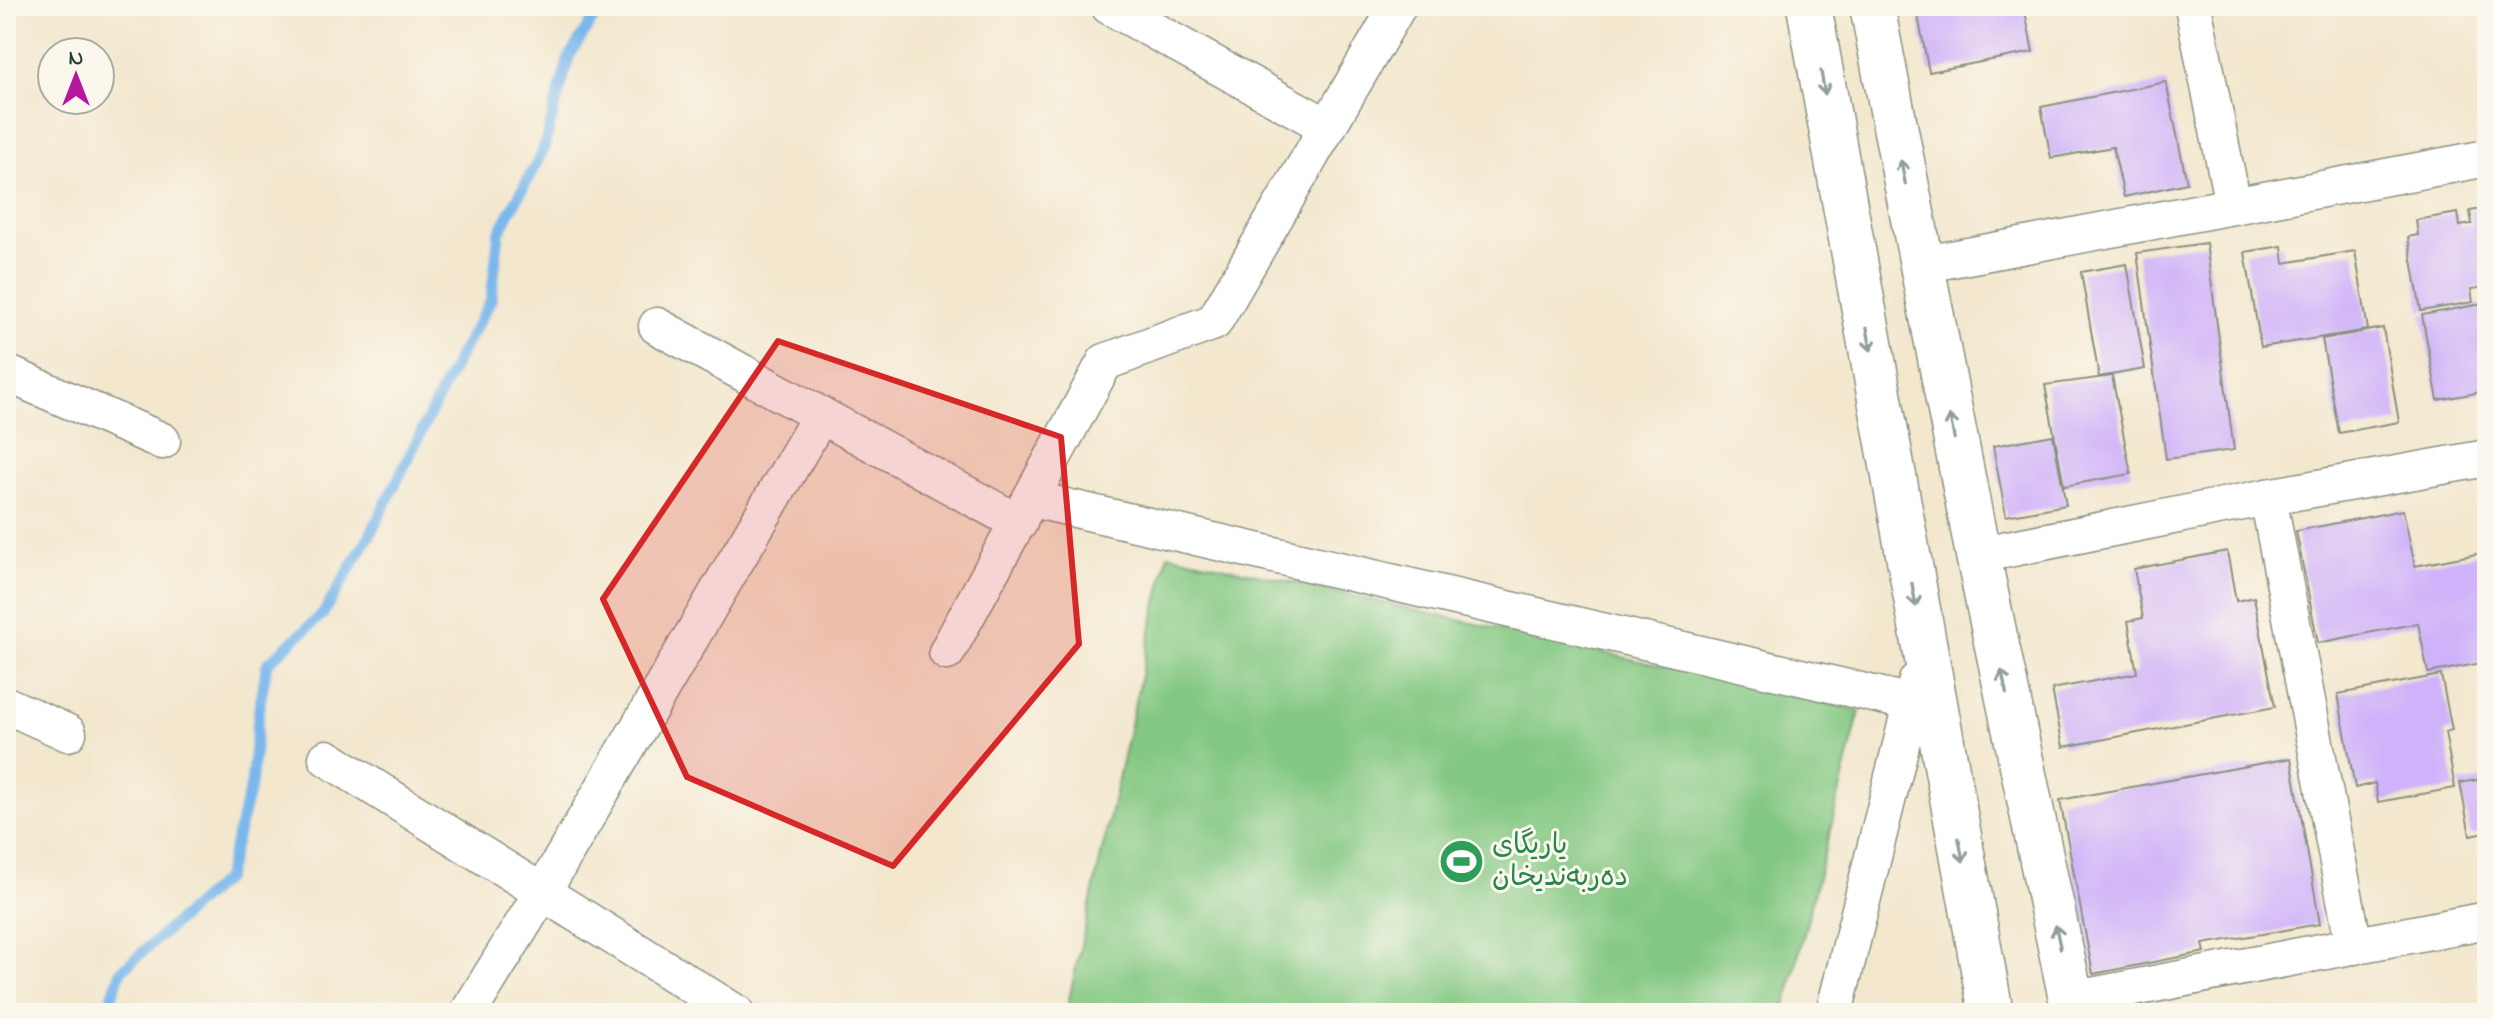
<svg xmlns="http://www.w3.org/2000/svg" width="2493" height="1019" font-family="'Indie Flower','Playpen Sans Arabic',sans-serif">
<rect width="100%" height="100%" fill="#fbf7ec"/>
<filter id="ink" filterUnits="userSpaceOnUse"><feTurbulence type="fractalNoise" baseFrequency=".0125" numOctaves="2"/><feDisplacementMap in="SourceGraphic" scale="16" xChannelSelector="R" yChannelSelector="G"/><feConvolveMatrix kernelMatrix="1 2 1 2 8 2 1 2 1" color-interpolation-filters="sRGB"/></filter>
<filter id="wash" filterUnits="userSpaceOnUse"><feTurbulence type="fractalNoise" baseFrequency=".006" numOctaves="4" result="noise"/><feDisplacementMap in="SourceGraphic" scale="32" xChannelSelector="R" yChannelSelector="G"/><feGaussianBlur stdDeviation="1.8" result="paint"/><feColorMatrix in="noise" values="0 0 0 0 0 0 0 0 0 0 0 0 0 0 0 0 0 1.4 0 .05"/><feComposite in="paint" operator="in"/></filter>
<g filter="url(#wash)">
<rect width="100%" height="100%" fill="#f3e7ce"/>
<path fill="#83c882" stroke="#51825b" stroke-width="2" d="M1168,554L1860,711L1784,1013H1066Z"/>
<g fill="none" stroke-linecap="round" stroke-linejoin="round">
<path stroke="#79b7ec" stroke-width="11" d="M106,1013L121,971L226,878L251,785L259,709L267,664L323,614L370,535L458,358L491,300L499,233L543,151L569,57L601,6"/>
</g>
<g id="blocks">
<g fill="#cfb2f9">
<path d="M1916,6H2024L2033,52L1929,72Z"/>
<path d="M2166,82L2187,183L2124,197L2113,147L2051,158L2041,107Z"/>
<path d="M2487,208V287L2471,289L2473,302L2421,311L2408,237L2418,235L2416,220L2458,213L2460,226L2472,224L2470,211Z"/>
<path d="M2206,243L2234,450L2166,459L2137,253Z"/>
<path d="M2282,246L2284,263L2355,251L2368,330L2261,347L2245,252Z"/>
<path d="M2127,264L2145,369L2099,377L2081,272Z"/>
<path d="M2487,303V391L2438,400L2422,315Z"/>
<path d="M2383,328L2399,422L2339,433L2322,339Z"/>
<path d="M2112,376L2131,474L2064,486L2045,385Z"/>
<path d="M2053,435L2066,505L2006,516L1993,446Z"/>
<path d="M2403,510L2415,566L2487,552V662L2428,673L2418,623L2318,643L2296,531Z"/>
<path d="M2227,551L2236,601L2254,597L2275,707L2063,747L2052,689L2137,673L2128,621L2143,618L2134,569Z"/>
<path d="M2441,675L2452,730L2445,732L2455,788L2378,802L2375,783L2355,788L2338,694Z"/>
<path d="M2291,758L2320,924L2203,944L2205,952L2093,974L2060,800Z"/>
<path d="M2487,778V832L2470,835L2460,783Z"/>
</g>
</g>
</g>
<g filter="url(#ink)">
<use href="#blocks" fill-opacity="0" stroke="#899281" stroke-width="2"/>
<g fill="none" stroke-linecap="round" stroke-linejoin="round">
<defs>
<g id="minor">
<path d="M1109,6L1328,127"/>
<path d="M2193,6L2233,205"/>
<path d="M1920,265L2487,158"/>
<path d="M657,326L1019,523"/>
<path d="M6,373L162,441"/>
<path d="M2268,497L2354,946"/>
<path d="M1032,499L1934,708"/>
<path d="M1978,555L2268,497L2487,458"/>
<path d="M947,652L1105,362L1214,322L1398,6"/>
<path d="M6,705L68,733"/>
<path d="M327,758L736,1013"/>
<path d="M2071,1000L2487,920"/>
<path d="M468,1013L542,893L821,415"/>
<path d="M1834,1013L1917,681"/>
</g>
<g id="tertiary">
<path d="M1809,6L1991,1013"/>
<path d="M1872,6L1978,555L2074,1013"/>
</g>
</defs>
<use href="#minor" stroke="#899281" stroke-width="39"/>
<use href="#tertiary" stroke="#899281" stroke-width="47"/>
<use href="#minor" stroke="#fff" stroke-width="36"/>
<use href="#tertiary" stroke="#fff" stroke-width="44"/>
</g>
<defs><path id="oneway-shaft" d="M-6 0H5M1.5-3L5.5 0L1.5 3" fill="none" stroke-width="1.6" stroke-linecap="round" stroke-linejoin="round" transform="scale(2)"/></defs>
<g stroke="#8f9e9a">
<use href="#oneway-shaft" transform="translate(1823 83) rotate(80)"/>
<use href="#oneway-shaft" transform="translate(1903 172) rotate(-101)"/>
<use href="#oneway-shaft" transform="translate(1869 339) rotate(80)"/>
<use href="#oneway-shaft" transform="translate(1952 427) rotate(-101)"/>
<use href="#oneway-shaft" transform="translate(1914 595) rotate(80)"/>
<use href="#oneway-shaft" transform="translate(2004 682) rotate(-102)"/>
<use href="#oneway-shaft" transform="translate(1961 850) rotate(79)"/>
<use href="#oneway-shaft" transform="translate(2058 937) rotate(-102)"/>
</g>
</g>
<path fill="#d62828" fill-opacity="0.2" stroke="#d62828" stroke-width="6" stroke-linejoin="round" d="M778,341L1061,437L1079,644L893,866L687,777L603,599Z"/>
<defs>
<symbol id="stadium-disc" viewBox="-11 -11 22 22"><circle r="9.5" fill="#2e9e5b" stroke="#fbf7ec"/><path d="M0-5a6.5 5 0 1 0 0 10a6.5 5 0 1 0 0-10ZM-3.5-1.8h7v3.6h-7Z" fill="#fff"/></symbol>
</defs>
<g fill-rule="evenodd">
<use href="#stadium-disc" x="1436" y="836" width="51" height="51"/>
</g>
<g text-anchor="middle" dominant-baseline="central" stroke-width="6" stroke-linejoin="round" paint-order="stroke">
<g font-size="28" fill="#27864d" stroke="#fbf7ec" text-anchor="start">
<text x="1492" y="846">یاریگاى<tspan x="1492" dy="32">ده‌ربه‌ندیخان</tspan></text>
</g>
</g>
<rect width="2493" height="1019" fill="none" stroke="#fbf7ec" stroke-width="32"/>
<g transform="translate(76 76)"><circle r="38" fill="#fbf7ec" stroke="#a3ada2" stroke-width="2"/>
<path d="M0-6L14 30L0 20L-14 30Z" fill="#b5179e"/>
<text y="-12" font-size="22" font-weight="bold" text-anchor="middle" fill="#1f3d34">N</text>
</g>
</svg>
